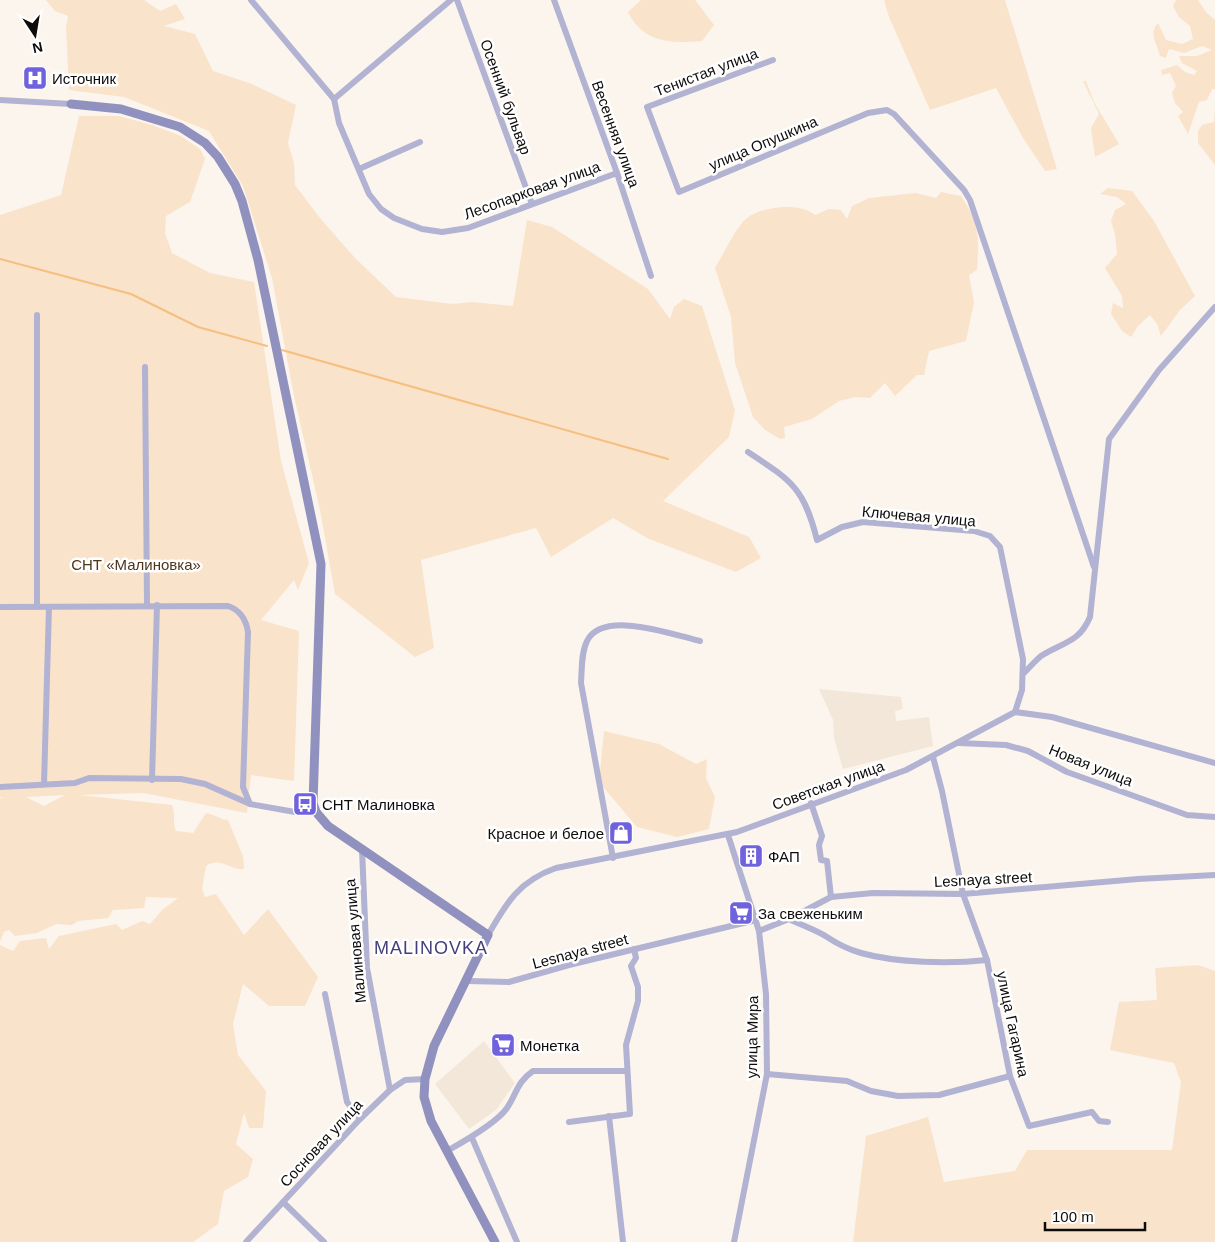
<svg xmlns="http://www.w3.org/2000/svg" width="1215" height="1242" font-family="Arial,sans-serif">
<rect width="100%" height="100%" fill="#fcf5ed"/>
<g fill="#f3e7da">
<path d="M819,689L901,697L903,709L895,711L896,721L929,717L933,746L843,769L834,738L833,720Z"/>
<path d="M484,1041L515,1083L496,1110L469,1129L435,1084Z"/>
</g>
<g fill="#f9e3cb" fill-rule="evenodd">
<path d="M46,0H144L160,11L176,4L185,19L164,26L195,34L213,71L252,84L296,105L288,143L294,163L295,185L320,218L355,258L396,297L453,304L472,302L513,306L527,220L552,227L648,289L670,319L674,307L684,299L702,306L735,410L729,437L663,501L749,537L761,558L736,572L649,539L613,518L551,557L536,528L421,560L434,648L415,657L335,594L320,510L294,396L272,278L243,186L209,131L124,97L69,90L66,27L68,16L55,11Z"/>
<path d="M641,0H695L714,25L702,41C672,44 643,43 628,12Z"/>
<path d="M884,0H1005L1057,169L1045,171L1023,138L996,88L930,110L889,17Z"/>
<path d="M1176,0H1198L1206,12L1215,20V89H1212L1207,100L1199,102L1188,134L1178,116L1183,112L1175,103L1172,93L1176,86L1170,73L1162,75L1161,70L1177,65L1185,72L1194,75L1197,71L1182,63L1179,56H1197L1212,50L1202,46L1184,53L1169,49L1166,58L1160,56C1157,43 1148,33 1158,23L1166,40L1182,44L1193,39L1190,26L1179,17L1173,6Z"/>
<path d="M1083,81H1086L1094,102L1119,144L1095,157L1091,128L1099,114Z"/>
<path d="M1215,107V165L1198,143V131L1202,125L1214,122Z"/>
<path d="M79,116H119L152,125L181,136L200,149L205,159L190,202L166,216L165,233L172,253L210,273L254,282L281,461L309,563L298,590L294,580L261,620L299,631L294,781L251,775L247,813L143,793L80,795L172,805C176,814 172,823 176,831L193,833L206,813C214,814 219,819 228,820L243,856L244,869C229,870 220,856 206,866L202,889L205,897L216,894L244,935L268,909L318,977L305,1006H269L243,984L233,1024L238,1055L266,1091L263,1128H249L244,1113L236,1144L253,1159L248,1177L224,1191L218,1224L193,1242H0V945L13,951L20,941L46,938L49,949L59,936L116,924L122,930L142,921L150,924L162,910L178,898L146,897L144,908L113,910L108,918L78,921L72,925L56,924L37,933L15,936L9,930L4,932L0,942V798H4L0,797V215L61,195ZM65,795L44,806L26,797Z"/>
<path d="M1108,188L1132,191L1154,221L1195,296L1180,310L1161,336L1157,324L1150,315L1138,326L1131,337L1122,331L1111,314L1113,303L1123,308L1122,296L1105,268L1117,254L1115,234L1111,221L1115,210L1126,204L1117,197L1100,194Z"/>
<path d="M941,192L961,196C980,225 979,237 977,270L969,275L974,302L966,341L929,351L924,375H917L895,396L885,383L870,398L856,397L839,401L812,419L784,427L785,438L780,439L765,430L753,417L735,363L731,317L715,268C723,255 736,227 747,218C763,206 800,202 815,215L829,209L841,210L847,219L852,206L869,198L916,193L936,198Z"/>
<path d="M604,731L659,744L696,764L707,759L706,778L715,797L709,829L677,837L637,827L599,782Z"/>
<path d="M1198,965L1215,971V1242H853L866,1136L928,1117L944,1182L1015,1171L1027,1150H1172L1181,1082L1174,1063L1110,1050L1119,1002L1157,1000L1155,968Z"/>
</g>
<g fill="none" stroke-linecap="round" stroke-linejoin="round">
<g stroke="#f6bf7f" stroke-width="2">
<path d="M0,259L131,294L198,327L267,346"/>
<path d="M282,350L668,459"/>
</g>
<g stroke="#b2b2d3" stroke-width="6">
<path d="M251,0L334,99L339,123L369,194L381,209L394,218L422,229L442,232L468,228L617,173"/>
<path d="M457,0L532,204"/>
<path d="M554,0L617,173L651,276"/>
<path d="M773,60L647,107L679,192L868,113L887,110L894,114L964,190L970,200L1094,567"/>
<path d="M334,99L451,0"/>
<path d="M0,100L71,104"/>
<path d="M359,169L420,142"/>
<path d="M145,367L147,605"/>
<path d="M0,607L228,606C240,610 246,619 248,632L243,787L250,804L295,812H316"/>
<path d="M37,607V315"/>
<path d="M1024,673C1029,668 1035,661 1041,656C1063,642 1079,643 1090,617L1109,439L1159,370L1215,307"/>
<path d="M1015,712L1052,717L1215,763"/>
<path d="M958,743L1006,745L1028,751L1067,772L1187,815L1215,817"/>
<path d="M933,757L942,791L963,894L987,960L1010,1076L1029,1126L1092,1112L1099,1121L1108,1122"/>
<path d="M152,780L157,605"/>
<path d="M44,784L49,607"/>
<path d="M0,787L75,783L89,778L181,779L205,784L250,804"/>
<path d="M811,803L822,836L819,845L821,860L827,861L831,897"/>
<path d="M728,835L759,931L766,994L767,1074L734,1242"/>
<path d="M362,849L367,968L390,1090"/>
<path d="M613,858L581,683C582,669 581,653 587,641C603,609 674,635 700,641"/>
<path d="M789,919C801,925 816,930 827,937C839,945 847,949 861,953C897,963 950,964 987,960"/>
<path d="M759,931L789,919L831,897L873,893L963,894L1138,879L1215,875"/>
<path d="M488,935C507,902 519,881 556,868L737,832L906,770L1015,712L1022,690L1023,659L1000,547L990,536L974,531L863,522L842,527L817,540C804,488 792,481 748,452"/>
<path d="M468,981L509,982L569,965L756,920"/>
<path d="M325,994L347,1102L360,1119"/>
<path d="M767,1074L847,1081L871,1091L898,1096L939,1095L1010,1076"/>
<path d="M609,1116L623,1242"/>
<path d="M569,1122L630,1114L626,1045L638,1001V987L631,966L636,958L634,949"/>
<path d="M472,1138L517,1242"/>
<path d="M447,1151C463,1142 497,1123 507,1108C517,1093 517,1082 533,1071H626"/>
<path d="M283,1202L324,1242"/>
<path d="M246,1242L360,1119L390,1090L405,1080L425,1079"/>
</g>
<path stroke="#9191c0" stroke-width="9" d="M71,104L121,109L180,127L205,143L218,157L235,184L242,201L258,260L321,564L313,803L316,812L328,826L488,935L434,1046L425,1079L424,1097L431,1121L495,1242"/>
</g>
<defs>
<symbol id="hospital-square" viewBox="-11 -11 22 22"><rect x="-9" y="-9" width="18" height="18" rx="4" fill="#7062dc" stroke="#fff"/><path d="M-5-5h3v3.5h4V-5h3V5h-3V1.5h-4V5h-3Z" fill="#fff"/></symbol>
<symbol id="bus-square" viewBox="-11 -11 22 22"><rect x="-9" y="-9" width="18" height="18" rx="4" fill="#7062dc" stroke="#fff"/><path d="M-5-6H5V4H4V6H2V4H-2V6H-4V4H-5ZM-3.5-4V0h7V-4ZM-3.5 1.2v1.5H-2V1.2ZM2 1.2v1.5H3.5V1.2Z" fill="#fff"/></symbol>
<symbol id="shop-square" viewBox="-11 -11 22 22"><rect x="-9" y="-9" width="18" height="18" rx="4" fill="#7062dc" stroke="#fff"/><path d="M-5-2.5h2.3a2.7 3.5 0 0 1 5.4 0H5L5.5 6h-11ZM-1.5-2.5h3a1.5 2.3 0 0 0-3 0Z" fill="#fff"/></symbol>
<symbol id="building-square" viewBox="-11 -11 22 22"><rect x="-9" y="-9" width="18" height="18" rx="4" fill="#7062dc" stroke="#fff"/><path d="M-4-6H4V6H1V3H-1V6H-4ZM-2.5-4.3h1.7v1.8h-1.7ZM.8-4.3h1.7v1.8H.8ZM-2.5-1h1.7V.8h-1.7ZM.8-1h1.7V.8H.8Z" fill="#fff"/></symbol>
<symbol id="supermarket-square" viewBox="-11 -11 22 22"><rect x="-9" y="-9" width="18" height="18" rx="4" fill="#7062dc" stroke="#fff"/><path d="M-6-5.5h2.5l.6 2H6L4.5 2H-2.5L-4.4-4H-6ZM-1.5 3.2a1.3 1.3 0 1 0 .1 0ZM3 3.2a1.3 1.3 0 1 0 .1 0Z" fill="#fff"/></symbol>
</defs>
<g fill-rule="evenodd">
<use href="#hospital-square" x="21" y="64" width="28" height="28"/>
<use href="#bus-square" x="291" y="790" width="28" height="28"/>
<use href="#shop-square" x="607" y="819" width="28" height="28"/>
<use href="#building-square" x="737" y="842" width="28" height="28"/>
<use href="#supermarket-square" x="727" y="899" width="28" height="28"/>
<use href="#supermarket-square" x="489" y="1031" width="28" height="28"/>
</g>
<g text-anchor="middle" dominant-baseline="central" stroke-width="5" stroke-linejoin="round" paint-order="stroke">
<g font-size="15" fill="#0e0c0a" stroke="#fff">
<text transform="translate(706 72) rotate(-21)">Тенистая улица</text>
<text transform="translate(506 97) rotate(70)">Осенний бульвар</text>
<text transform="translate(616 134) rotate(70)">Весенняя улица</text>
<text transform="translate(763 143) rotate(-23)">улица Опушкина</text>
<text transform="translate(532 190) rotate(-20)">Лесопарковая улица</text>
<text transform="translate(919 516) rotate(5)">Ключевая улица</text>
<text transform="translate(1091 765) rotate(22)">Новая улица</text>
<text transform="translate(828 785) rotate(-20)">Советская улица</text>
<text transform="translate(983 879) rotate(-3)">Lesnaya street</text>
<text transform="translate(355 941) rotate(-95)">Малиновая улица</text>
<text transform="translate(580 951) rotate(-15)">Lesnaya street</text>
<text transform="translate(1013 1024) rotate(78)">улица Гагарина</text>
<text transform="translate(752 1037) rotate(-89)">улица Мира</text>
<text transform="translate(321 1143) rotate(-47)">Сосновая улица</text>
</g>
<g font-size="15" fill="#0e0c0a" stroke="#fff" text-anchor="start">
<text x="52" y="78">Источник</text>
<text x="322" y="804">СНТ Малиновка</text>
<text x="604" y="833" text-anchor="end">Красное и белое</text>
<text x="768" y="856">ФАП</text>
<text x="758" y="913">За свеженьким</text>
<text x="520" y="1045">Монетка</text>
</g>
<g font-size="15" fill="#4d361a" stroke="#fff">
<text x="136" y="564">СНТ «Малиновка»</text>
</g>
<g font-size="18" letter-spacing="1" fill="#443f7c" stroke="#fff">
<text x="431" y="948">MALINOVKA</text>
</g>
</g>
<g transform="translate(35 35) rotate(168)" stroke="#ffffff" stroke-width="4" paint-order="stroke">
<path d="M0-4L9 19L0 12L-9 19Z" fill="#0e0c0a"/>
<text y="-8" font-size="14" font-weight="bold" text-anchor="middle" fill="#0e0c0a">N</text>
</g>
<path d="M1045 1222v8h100v-8" fill="none" stroke="#0e0c0a" stroke-width="2.5"/>
<text x="1052" y="1222" font-size="15" fill="#0e0c0a" stroke="#ffffff" stroke-width="4" paint-order="stroke">100 m</text>
</svg>
